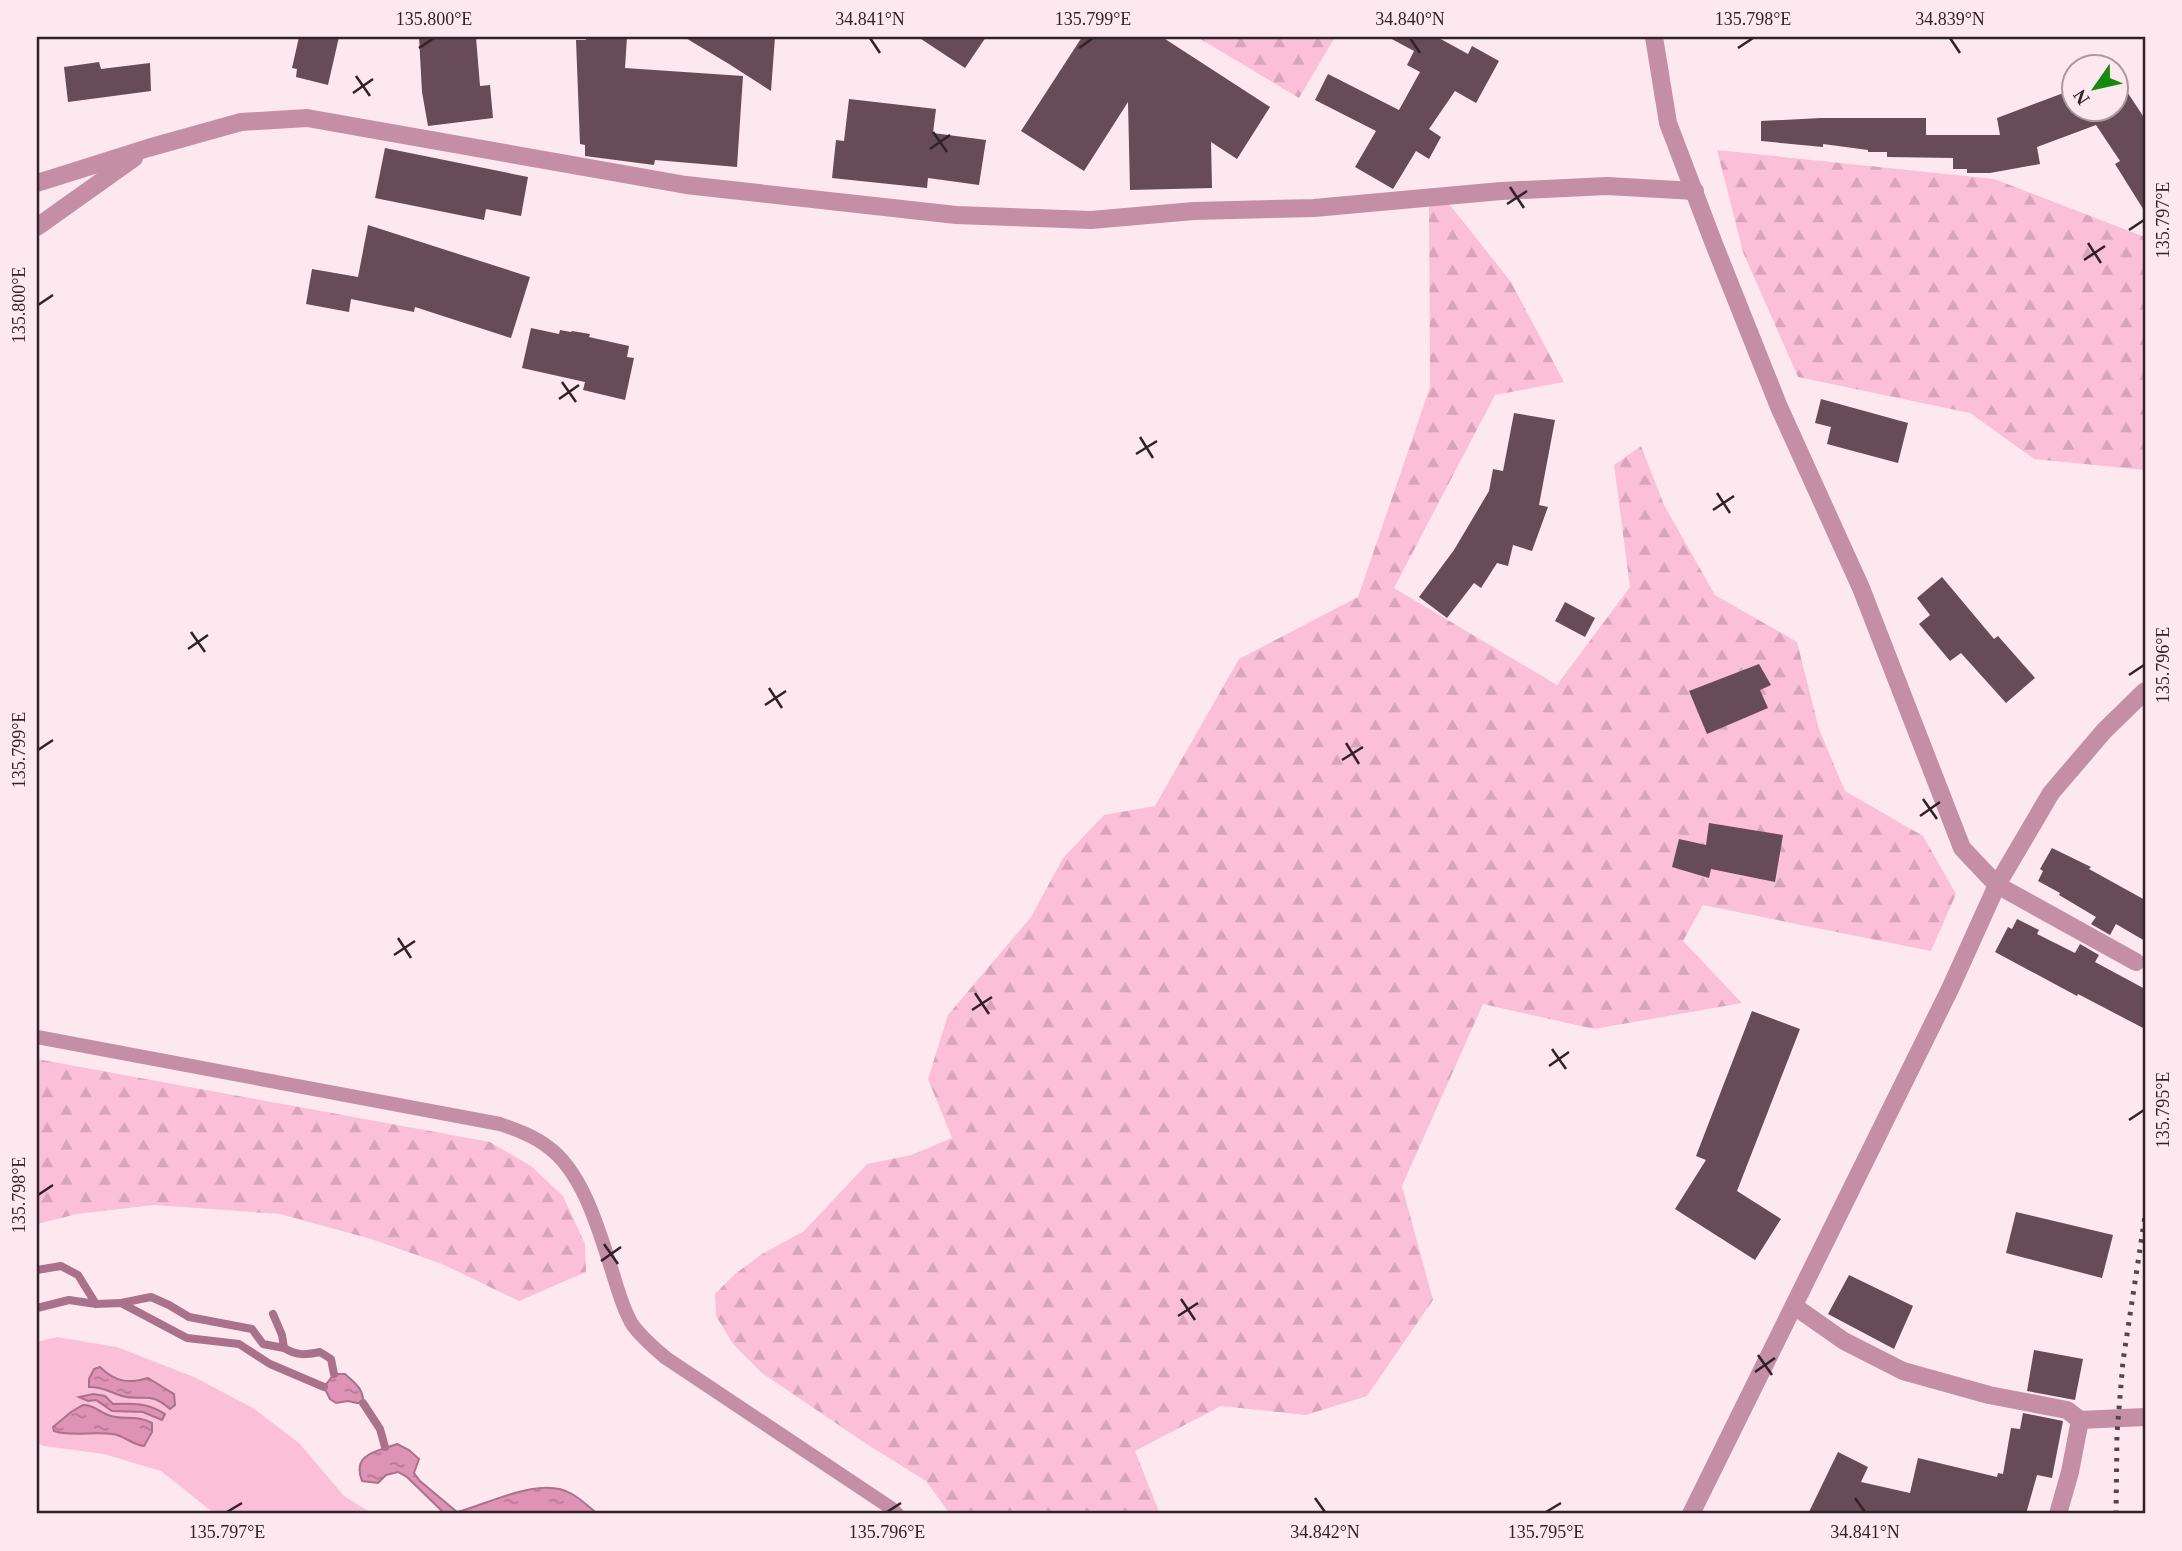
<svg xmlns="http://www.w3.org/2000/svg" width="2182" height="1551" font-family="'Times New Roman',serif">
<defs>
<pattern id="forest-firs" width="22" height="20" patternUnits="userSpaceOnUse" patternTransform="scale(1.75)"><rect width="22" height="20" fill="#fcbfd8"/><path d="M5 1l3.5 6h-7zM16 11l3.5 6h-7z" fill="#d8a4b9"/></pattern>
<pattern id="water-ripples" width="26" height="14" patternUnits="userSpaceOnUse" patternTransform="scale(1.75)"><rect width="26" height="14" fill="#df93b4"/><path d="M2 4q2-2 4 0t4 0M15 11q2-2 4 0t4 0" fill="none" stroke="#b57892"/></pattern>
</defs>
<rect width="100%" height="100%" fill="#fde8f0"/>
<path fill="#fcbfd8" d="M57,1337L117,1347L194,1377L253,1408L299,1443L344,1496L373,1514H215L161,1471L104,1454L44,1446L37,1443V1342Z"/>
<g fill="url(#forest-firs)">
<path d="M1197,37H1335L1299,98Z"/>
<path d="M1717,150L1994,179L2145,237V470L2034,459L1970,413L1798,377L1743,252Z"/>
<path d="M1429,203L1450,205L1511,282L1564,382L1495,395L1394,588L1557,685L1630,587L1614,465L1641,446L1664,505L1715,595L1797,642L1819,729L1845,791L1923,836L1956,894L1931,951L1703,905L1683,941L1742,1003L1594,1029L1483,1004L1402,1186L1433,1300L1367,1396L1306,1415L1221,1406L1135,1451L1160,1514H950L926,1481L865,1443L762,1373L733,1344L716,1316L715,1294L735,1274L762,1254L804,1231L867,1164L911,1155L952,1138L928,1079L948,1015L1031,917L1063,858L1104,815L1155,806L1239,659L1358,597L1430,387Z"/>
<path d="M37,1059L490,1142L531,1166L563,1196L585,1244L586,1272L519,1301L442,1264L371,1239L280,1214L154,1205L77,1214L37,1224Z"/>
</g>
<g fill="url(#water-ripples)" stroke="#aa718a" stroke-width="2">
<path d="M100,1367C115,1382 129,1384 148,1378L174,1394L175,1405L170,1409C149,1390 143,1402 122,1396C109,1392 104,1387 89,1387V1379L94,1369Z"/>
<path d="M334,1374H345C355,1383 364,1389 363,1403H357L348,1401L336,1403L330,1399L324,1387Z"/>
<path d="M93,1394L105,1396L113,1404C133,1403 148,1403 165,1414L162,1420L143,1412L112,1411L96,1400L88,1401L79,1397Z"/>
<path d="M83,1405C94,1405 98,1411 108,1415C123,1421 134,1414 152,1423V1432L144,1446C132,1445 124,1435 112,1434C93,1431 71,1437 54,1431L53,1427L71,1412Z"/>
<path d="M397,1444L409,1450L419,1459L414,1473L420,1481L457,1512C489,1504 541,1475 572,1494C581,1499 590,1508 598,1514H445L407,1477L398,1472L386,1475L378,1483L362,1481C351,1453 379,1451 397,1444Z"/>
</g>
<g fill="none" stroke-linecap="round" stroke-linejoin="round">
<g stroke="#aa718a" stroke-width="8">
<path d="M37,1270L61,1266L78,1275L96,1304"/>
<path d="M121,1303L151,1297L169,1305L189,1317L252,1329L263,1344L284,1348"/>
<path d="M37,1308L69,1300L96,1304L121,1303L187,1338L239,1344L270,1364L324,1387"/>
<path d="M273,1314L282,1335L284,1348C298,1356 305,1355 320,1352L331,1359L334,1374"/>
<path d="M363,1403L380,1429L385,1447"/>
</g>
</g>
<g fill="#674b56">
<path d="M299,37H339L328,85L296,77L297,69L292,68Z"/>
<path d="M419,37H476L480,86L490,85L493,118L428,126L422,92Z"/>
<path d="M586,37H627L625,68L743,76L737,167L655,160L654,165L585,156V145L580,144L576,40H586Z"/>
<path d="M684,37H775L771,91L729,64Z"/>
<path d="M918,37H986L965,68Z"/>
<path d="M1082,37H1162L1270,107L1237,159L1211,142L1212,188L1130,190L1128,102L1084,171L1021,131Z"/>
<path d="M1388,37H1437L1468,54L1472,46L1499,61L1476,103L1455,91L1429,129L1441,137L1429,159L1416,151L1393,189L1355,167L1376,131L1315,100L1328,74L1399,110L1420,72L1407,65L1414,51Z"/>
<path d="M99,62L101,69L150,63L151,91L68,102L64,67Z"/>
<path d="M2116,75L2145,119V212L2115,164L2120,161L2096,125L2037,147L2040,164L1990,173H1967V169H1953V158L1887,157V152H1868V150L1823,144V147L1761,141V121L1821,118H1926V135H2000L1997,118L2074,89V108H2116Z"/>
<path d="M849,99L936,109L933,133L986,140L979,185L928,178L927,188L832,178L836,140L844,141Z"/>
<path d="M385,148L528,177L521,216L486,209L484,220L375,198Z"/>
<path d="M368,225L530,277L511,338L415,307L414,312L351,299L349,312L306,304L312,269L358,277Z"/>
<path d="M531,328L559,334L560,330L571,332L572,331L590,334L589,337L629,346L627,357L634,358L625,400L583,390L585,382L522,368Z"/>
<path d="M1821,399L1908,423L1898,463L1827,444L1831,427L1815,423Z"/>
<path d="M1514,413L1555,420L1539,505L1548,507L1532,551L1513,545L1508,566L1497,563L1481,588L1474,583L1447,618L1419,597L1454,550L1489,491L1493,469L1503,471Z"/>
<path d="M1942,577L1994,639L1998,636L2035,678L2006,703L1961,653L1950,661L1919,624L1930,615L1917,598Z"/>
<path d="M1565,602L1595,618L1585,637L1555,621Z"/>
<path d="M1759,664L1771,685L1760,690L1768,708L1707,734L1689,691Z"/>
<path d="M1709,823L1783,835L1775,882L1711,869L1709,878L1672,867L1679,839L1706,845Z"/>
<path d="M2052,848L2091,867L2089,869L2145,900V941L2116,924L2110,935L2091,924L2096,917L2059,895L2060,893L2038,881L2043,871L2040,869Z"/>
<path d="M2017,919L2039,930L2037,934L2075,953L2080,944L2099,955L2095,962L2145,989V1029L2078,994L2077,996L1995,952L2008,927L2012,929Z"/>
<path d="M1752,1011L1800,1029L1737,1191L1781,1219L1755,1260L1675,1209L1706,1160L1696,1156Z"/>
<path d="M2016,1212L2113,1235L2102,1278L2006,1253Z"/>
<path d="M1849,1275L1913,1306L1894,1349L1828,1314Z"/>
<path d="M2034,1350L2083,1359L2075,1400L2027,1391Z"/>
<path d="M2023,1413L2063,1421L2052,1478L2037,1475L2026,1514H1808L1838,1452L1868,1467L1861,1482L1910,1493L1918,1458L1997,1477L1998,1473L2003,1474L2011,1428L2020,1429Z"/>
</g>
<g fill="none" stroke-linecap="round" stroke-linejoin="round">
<path stroke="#c48ea5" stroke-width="14" d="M37,1037L500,1124C517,1130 534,1136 548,1147C584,1173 600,1234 613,1274C618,1290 623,1309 632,1324C641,1337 654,1348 666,1358L891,1508L897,1514"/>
<g stroke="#c48ea5" stroke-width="18">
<path d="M1654,37L1668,123L1714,244L1779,407L1861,588L1962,848L1997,885L2136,962"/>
<path d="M37,183L148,148L241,122L307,118L686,185L956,215L1091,220L1194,211L1314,208L1501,191L1607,186L1695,191"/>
<path d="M37,227L134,158"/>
<path d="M1794,1306L1844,1341L1903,1371L1989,1395L2067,1410L2080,1420L2145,1417"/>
<path d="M2058,1514L2070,1472L2080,1420"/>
</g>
<path stroke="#c48ea5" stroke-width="18" d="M1691,1514L1950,989L1997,885L2051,793L2104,731L2145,691"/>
<path stroke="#53454b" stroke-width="5" stroke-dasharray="3.5 7" stroke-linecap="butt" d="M2116,1514L2117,1433L2123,1361L2145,1216"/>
</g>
<path fill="none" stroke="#2f2328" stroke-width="2.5" d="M870,38L880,53M1410,38L1420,53M1950,38L1960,53M419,48L434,38M1079,48L1093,38M1738,48L1753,38M356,76L370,96M353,93L373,79M933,132L947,152M930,149L950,135M1510,187L1524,208M1507,204L1527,191M2129,230L2144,220M2088,243L2101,263M2084,260L2105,246M38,305L53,295M562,382L576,402M559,399L579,385M1140,437L1153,458M1136,454L1157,441M1717,493L1730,513M1713,510L1734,496M191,632L205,652M188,649L208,635M2129,675L2144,665M769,688L782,708M765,705L786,691M1346,743L1359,764M38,750L53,740M1342,760L1363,747M1923,799L1937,819M1920,816L1940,802M398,938L411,958M394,955L415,941M975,993L989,1014M972,1010L992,997M1552,1049L1566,1069M1549,1066L1569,1052M2129,1120L2144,1110M38,1195L53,1185M604,1244L618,1264M601,1261L621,1247M1181,1299L1195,1320M1178,1316L1198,1303M1758,1355L1772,1375M1755,1372L1775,1358M1315,1498L1325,1512M1855,1498L1865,1512M227,1512L242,1503M887,1512L901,1503M1546,1512L1561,1503"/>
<rect width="2182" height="1551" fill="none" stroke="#fde8f0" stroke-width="77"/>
<g transform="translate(2095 88) rotate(236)"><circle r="33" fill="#fde8f0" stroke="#ab99a0" stroke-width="2"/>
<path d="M0-5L12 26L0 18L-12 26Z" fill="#178a0d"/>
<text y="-10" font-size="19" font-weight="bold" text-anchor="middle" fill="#2f2328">N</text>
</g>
<rect x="38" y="38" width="2106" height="1474" fill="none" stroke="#2f2328" stroke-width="2.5"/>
<g font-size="18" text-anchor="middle" fill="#2f2328">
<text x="434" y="25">135.800°E</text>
<text x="870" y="25">34.841°N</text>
<text x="1093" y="25">135.799°E</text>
<text x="1410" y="25">34.840°N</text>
<text x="1753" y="25">135.798°E</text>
<text x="1950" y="25">34.839°N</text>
<text transform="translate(2163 220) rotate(-90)" y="6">135.797°E</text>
<text transform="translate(19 305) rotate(-90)" y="6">135.800°E</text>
<text transform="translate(2163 665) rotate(-90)" y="6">135.796°E</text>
<text transform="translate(19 750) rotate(-90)" y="6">135.799°E</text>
<text transform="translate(2163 1110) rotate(-90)" y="6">135.795°E</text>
<text transform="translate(19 1195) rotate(-90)" y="6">135.798°E</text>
<text x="227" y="1538">135.797°E</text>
<text x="887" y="1538">135.796°E</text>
<text x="1325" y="1538">34.842°N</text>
<text x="1546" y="1538">135.795°E</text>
<text x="1865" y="1538">34.841°N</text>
</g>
</svg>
